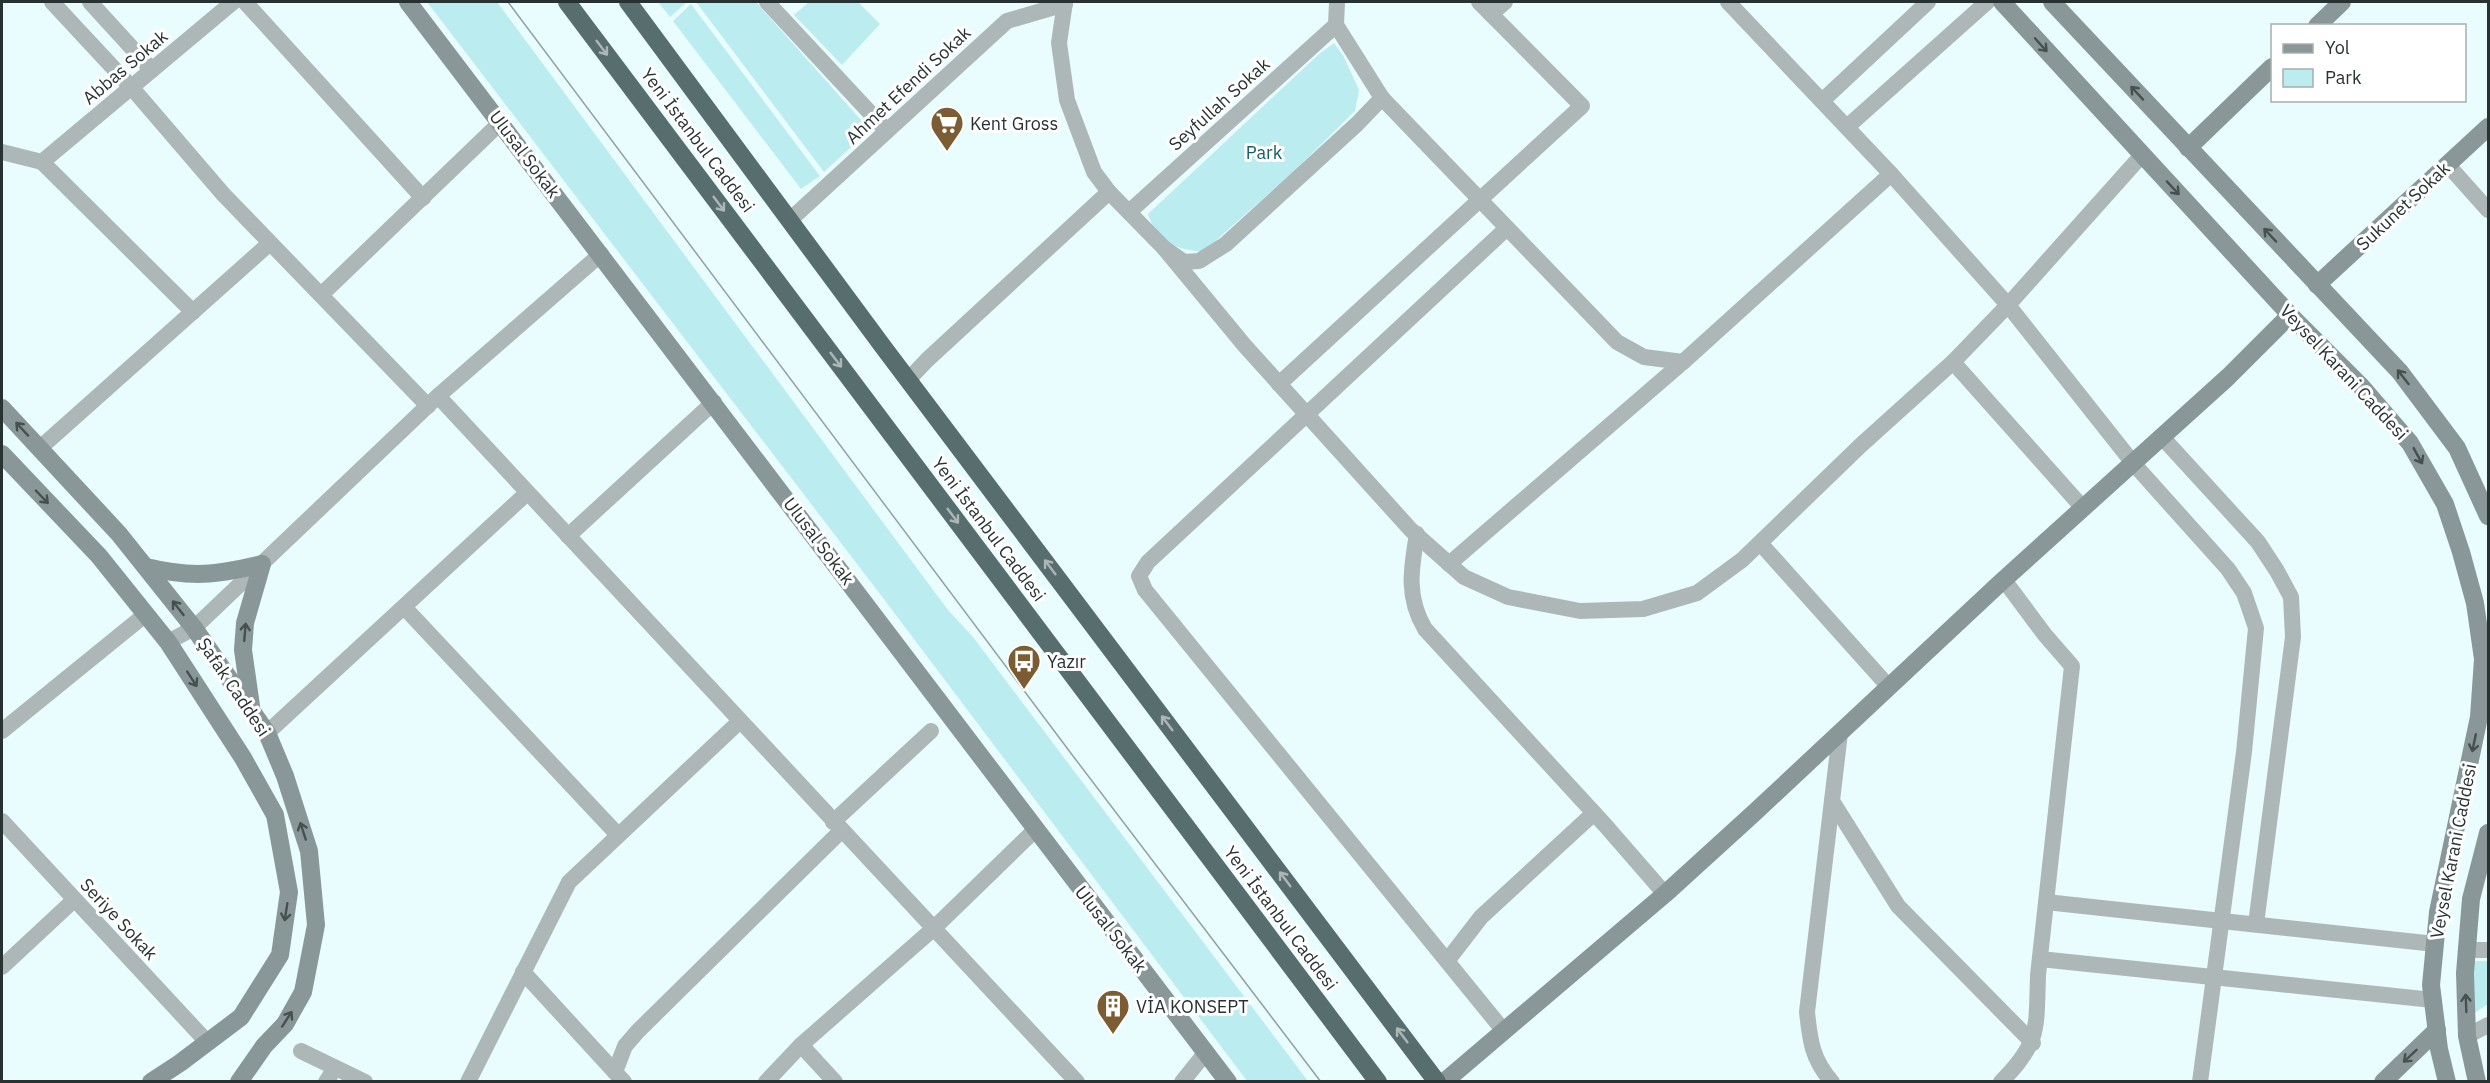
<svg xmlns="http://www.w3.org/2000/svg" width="2490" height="1083" font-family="'IBM Plex Sans',sans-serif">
<rect width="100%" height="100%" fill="#eafdfe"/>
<g fill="#bbecf0">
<path d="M427,2H497L948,610L973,637L1308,1081H1247L880,594Z"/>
<path d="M658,2H687L670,17Z"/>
<path d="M696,2H756L861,120L864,130L861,138L824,172Z"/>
<path d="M809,2H858L880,24L842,65L794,15Z"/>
<path d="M691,4L820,176L801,189L673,21Z"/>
<path d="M1334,43L1344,57L1359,90L1355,111L1292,173L1204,251C1178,252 1156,240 1148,214L1319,54Z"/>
<path d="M2473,961H2488V1004L2473,1014Z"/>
</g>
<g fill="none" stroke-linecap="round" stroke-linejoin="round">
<g stroke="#adb7b8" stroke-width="16">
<path d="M52,2L132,88L223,194L428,406"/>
<path d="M90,2L152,70"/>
<path d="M245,2L423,198"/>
<path d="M767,2L887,131"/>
<path d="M1065,2L1059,43L1067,100L1094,172L1109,192L1164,248L1184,262L1199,261L1226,244L1357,124L1382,98L1336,25L1337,2"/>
<path d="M1728,2L1891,174L2008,305L2133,463L2228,569L2244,593L2256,628L2244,752L2200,1082"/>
<path d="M1491,14L1505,2"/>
<path d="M1382,98L1617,342L1644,357L1683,362"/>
<path d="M1822,101L1928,2"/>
<path d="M1847,127L1987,2"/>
<path d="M2,152L42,162L193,312"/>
<path d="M42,162L233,2"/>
<path d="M2447,164L2488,210"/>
<path d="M1129,212L1336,25"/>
<path d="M791,219L1007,21L1065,4"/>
<path d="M1164,248L1245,346L1411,530L1464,577L1508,597L1580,611L1643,609L1697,593L1742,560L1861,445L1953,362L2008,305L2142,155"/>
<path d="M321,295L501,122"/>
<path d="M1953,362L2083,508"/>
<path d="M908,380L927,360L1109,192"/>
<path d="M1279,384L1582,106L1479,2"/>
<path d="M438,396L1077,1082"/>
<path d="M2162,437L2258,542L2277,571L2291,597L2293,637L2256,924"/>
<path d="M40,448L270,243"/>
<path d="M1417,534C1411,569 1406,597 1425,629L1605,825L1665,894"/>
<path d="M568,536L714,402"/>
<path d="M1760,543L1889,687"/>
<path d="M1449,564L1683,362L1891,174"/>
<path d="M404,607L618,835"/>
<path d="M168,642L194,628L438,396L601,254"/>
<path d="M2,731L146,614"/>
<path d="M267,733L527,493"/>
<path d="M1832,801L1898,906L2033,1043"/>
<path d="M2,821L208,1043"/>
<path d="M833,822L931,731"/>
<path d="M2046,902L2435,944"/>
<path d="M2467,950H2488"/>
<path d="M2040,959L2433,1000"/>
<path d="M1447,961L1481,917L1594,813"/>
<path d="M2,967L74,900"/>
<path d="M523,972L624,1082"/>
<path d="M1503,1030L1145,590L1139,576L1148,562L1507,228"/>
<path d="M2467,1036L2488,1025"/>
<path d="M801,1045L835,1082"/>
<path d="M301,1051L365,1082"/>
<path d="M615,1072L625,1046L638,1031L841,831"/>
<path d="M326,1082L335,1068"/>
<path d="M468,1082L569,882L739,722"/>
<path d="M766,1082L801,1045L933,929L1035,830"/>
<path d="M1182,1082L1206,1052"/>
<path d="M1832,1082C1812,1059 1810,1041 1807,1012L1840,733"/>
<path d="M2001,1082C2041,1042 2036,1028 2038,975L2072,666L2045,635L2004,580"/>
</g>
<g stroke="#899798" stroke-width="18">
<path d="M408,2L1228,1082"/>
<path d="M2002,2L2290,315L2360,385L2410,443L2445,504L2461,552L2475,603L2483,659L2479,717L2438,912L2431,985L2439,1049L2447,1082"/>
<path d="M2052,2L2400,372L2457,448L2488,516"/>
<path d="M2317,26L2342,2"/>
<path d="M2188,148L2272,67"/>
<path d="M2317,285L2488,127"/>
<path d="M2,408L119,534L194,628L267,733L285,776L309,851L316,925L303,992L285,1024L264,1046L239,1082"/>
<path d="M2,454L99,556L168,642L243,758L275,815L289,892L280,955L241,1017L180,1063L151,1082"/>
<path d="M146,567C192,578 216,575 262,564L245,623L243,650L251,706"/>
<path d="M1444,1082L1665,894L1754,813L1999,584L2228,377L2290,315"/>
<path d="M2383,1082L2437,1030"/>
<path d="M2477,1082L2467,1036L2465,973L2471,899L2488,833"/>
</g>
<g stroke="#586d6e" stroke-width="18">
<path d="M567,2L1378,1082"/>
<path d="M628,2L884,348L1437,1082"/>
</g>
<path stroke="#92a0a1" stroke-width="1.5" d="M508,2L1073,756L1321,1082"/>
</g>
<defs><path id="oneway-shaft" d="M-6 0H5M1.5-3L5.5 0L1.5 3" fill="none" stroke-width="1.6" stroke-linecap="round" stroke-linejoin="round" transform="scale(1.5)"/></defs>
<g stroke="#465051">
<use href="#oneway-shaft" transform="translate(2041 45) rotate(48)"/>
<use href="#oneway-shaft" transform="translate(2137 93) rotate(-133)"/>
<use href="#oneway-shaft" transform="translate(2173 188) rotate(47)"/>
<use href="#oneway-shaft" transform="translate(2270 235) rotate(-133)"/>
<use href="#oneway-shaft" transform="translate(2403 377) rotate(-128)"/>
<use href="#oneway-shaft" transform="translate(22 429) rotate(-133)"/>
<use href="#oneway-shaft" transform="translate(2418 456) rotate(61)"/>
<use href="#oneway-shaft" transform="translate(42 497) rotate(46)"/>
<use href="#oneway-shaft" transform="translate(178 608) rotate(-128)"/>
<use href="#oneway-shaft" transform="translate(245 632) rotate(-85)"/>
<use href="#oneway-shaft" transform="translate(192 679) rotate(57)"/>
<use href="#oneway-shaft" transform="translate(2474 743) rotate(102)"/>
<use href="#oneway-shaft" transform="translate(303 831) rotate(-108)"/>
<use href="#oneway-shaft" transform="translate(286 912) rotate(99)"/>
<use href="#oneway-shaft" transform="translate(2466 1003) rotate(-92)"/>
<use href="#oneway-shaft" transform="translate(287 1019) rotate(-57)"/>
<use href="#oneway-shaft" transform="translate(2410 1056) rotate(137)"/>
</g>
<g stroke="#acb6b6">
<use href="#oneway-shaft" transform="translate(602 48) rotate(53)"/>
<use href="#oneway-shaft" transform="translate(719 204) rotate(53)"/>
<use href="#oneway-shaft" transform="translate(836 360) rotate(53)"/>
<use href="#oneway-shaft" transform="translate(953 516) rotate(53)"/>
<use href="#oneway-shaft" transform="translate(1050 567) rotate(-127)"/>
<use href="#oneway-shaft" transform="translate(1167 723) rotate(-127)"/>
<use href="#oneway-shaft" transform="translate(1285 879) rotate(-127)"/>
<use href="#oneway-shaft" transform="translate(1402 1035) rotate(-127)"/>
</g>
<defs>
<symbol id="supermarket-pin" viewBox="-11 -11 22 30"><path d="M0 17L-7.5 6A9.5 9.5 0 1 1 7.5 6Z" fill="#7c5c32" stroke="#fff"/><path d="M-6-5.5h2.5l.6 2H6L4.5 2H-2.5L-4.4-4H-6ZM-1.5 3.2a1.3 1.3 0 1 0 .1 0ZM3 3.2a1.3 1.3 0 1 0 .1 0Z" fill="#fff"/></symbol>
<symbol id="bus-pin" viewBox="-11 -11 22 30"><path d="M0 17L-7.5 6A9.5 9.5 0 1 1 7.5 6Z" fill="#7c5c32" stroke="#fff"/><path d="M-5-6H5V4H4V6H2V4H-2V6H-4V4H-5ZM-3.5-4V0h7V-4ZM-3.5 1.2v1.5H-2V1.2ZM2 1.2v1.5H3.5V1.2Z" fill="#fff"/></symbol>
<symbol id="building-pin" viewBox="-11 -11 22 30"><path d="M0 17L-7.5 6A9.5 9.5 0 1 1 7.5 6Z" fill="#7c5c32" stroke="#fff"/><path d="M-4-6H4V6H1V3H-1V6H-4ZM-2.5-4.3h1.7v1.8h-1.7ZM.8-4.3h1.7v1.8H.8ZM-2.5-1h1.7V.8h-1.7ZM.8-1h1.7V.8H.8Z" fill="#fff"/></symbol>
</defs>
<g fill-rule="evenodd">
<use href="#supermarket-pin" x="928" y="104" width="38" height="52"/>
<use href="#bus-pin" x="1005" y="642" width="38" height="52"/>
<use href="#building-pin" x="1094" y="987" width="38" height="52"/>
</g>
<g text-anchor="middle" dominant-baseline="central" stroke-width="6" stroke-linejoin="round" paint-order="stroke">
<g font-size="18" fill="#293233" stroke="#fff">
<text transform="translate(125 67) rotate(-40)">Abbas Sokak</text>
<text transform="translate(908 85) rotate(-43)">Ahmet Efendi Sokak</text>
<text transform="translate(1219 104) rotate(-42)">Seyfullah Sokak</text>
<text transform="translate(698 140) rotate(53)">Yeni İstanbul Caddesi</text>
<text transform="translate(525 154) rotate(53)">Ulusal Sokak</text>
<text transform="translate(2403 206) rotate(-43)">Sukunet Sokak</text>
<text transform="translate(2344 372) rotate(47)">Veysel Karani Caddesi</text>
<text transform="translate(989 529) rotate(53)">Yeni İstanbul Caddesi</text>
<text transform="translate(819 541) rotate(53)">Ulusal Sokak</text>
<text transform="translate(234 687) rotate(56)">Şafak Caddesi</text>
<text transform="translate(2453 851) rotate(-79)">Veysel Karani Caddesi</text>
<text transform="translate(1281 918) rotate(53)">Yeni İstanbul Caddesi</text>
<text transform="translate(119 919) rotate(47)">Seriye Sokak</text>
<text transform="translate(1111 929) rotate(52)">Ulusal Sokak</text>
</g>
<g font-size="18" fill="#293233" stroke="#fff" text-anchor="start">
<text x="970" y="123">Kent Gross</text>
<text x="1047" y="661">Yazır</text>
<text x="1136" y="1006">VİA KONSEPT</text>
</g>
<g font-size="18" fill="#155d62" stroke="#fff">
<text x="1264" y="152">Park</text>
</g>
</g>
<rect width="2490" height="1083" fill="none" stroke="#293233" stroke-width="6"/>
<rect x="2271" y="24" width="195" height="78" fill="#ffffff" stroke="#a9adad" stroke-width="1.5"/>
<rect x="2283" y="44" width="30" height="9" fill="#899798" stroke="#a9adad" stroke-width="1.5"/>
<text x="2325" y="54" font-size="18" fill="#293233">Yol</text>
<rect x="2283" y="69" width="30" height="18" fill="#bbecf0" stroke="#a9adad" stroke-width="1.5"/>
<text x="2325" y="84" font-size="18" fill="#293233">Park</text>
</svg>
